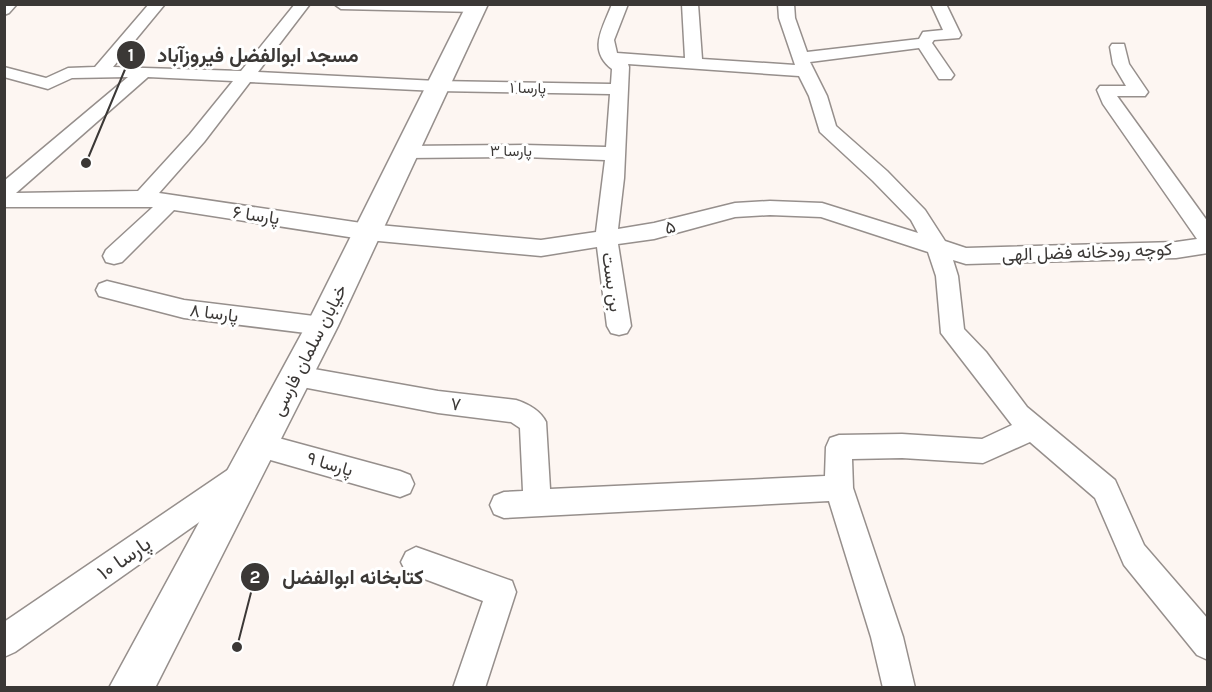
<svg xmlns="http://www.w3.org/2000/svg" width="1212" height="692" font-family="Karla,Vazirmatn,sans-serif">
<rect width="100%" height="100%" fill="#fdf6f2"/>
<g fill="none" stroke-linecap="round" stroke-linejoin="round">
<defs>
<g id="street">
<path d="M4,4H17L9,13L4,15Z"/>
<path d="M149,4H165L113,67L241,71L295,4H310L258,72L437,81L611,84L612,69C587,50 603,28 612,4H628L614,40L617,53L685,58L682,4H698L702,59L795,65L779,18L778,4H794L795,18L807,52L919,39L923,32L943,30L931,4H946L961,35L959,38L934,40L932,43L954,75L951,79H939L919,48L810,62L827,96L836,126L887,171L925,210L945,241L966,248L1176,242L1197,239L1103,104L1097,90L1100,86H1126L1113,64L1110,47L1112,44H1124L1129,64L1148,92L1145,96H1117L1208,222V253L1176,258L966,264L953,260L958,276L964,329L986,352L1027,407L1115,480L1144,545L1208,619V660L1197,655L1124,565L1095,498L1030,442L983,463L902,458L852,459L853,488L903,637L915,688H883L871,637L829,501L504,518L494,514L490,505L494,496L504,492L523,491L520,428L511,422L438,413L297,386L288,383L285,376L288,369L297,366L438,391L516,400C528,404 540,410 546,422L550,489L825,476L826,447L830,438L839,435L902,434L982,439L1012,425L941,333L936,276L928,252L821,217L770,215L735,217L654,239L618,244L631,326L627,333L619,335L611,333L607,326L597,247L541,256L368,240L174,210L122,262L114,264L106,262L103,256L106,250L153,207H4V181L128,77L72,78L48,89L4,77V67L46,78L68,68L95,67ZM628,64L799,76L809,96L820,132L873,181L911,220L918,233L822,203L770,201L735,203L654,223L618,229L624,178L629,67ZM148,77L233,81L190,134L138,191L16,193ZM250,82L437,91L610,94L606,147L524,145L406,146L399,148L396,152L399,156L406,158L524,157L605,160L596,232L541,240L368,224L159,193L204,142Z"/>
<path d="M334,4H482L484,7L476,12L341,9Z"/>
<path d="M107,281L184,300L322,317L330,319L334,326L330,333L322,335L184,318L99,296L96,290L99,284Z"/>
<path d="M260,433L400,471L410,475L414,484L410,493L400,497L260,457L251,453L247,445L251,437Z"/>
<path d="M239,465L249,469L253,478L249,487L15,652L4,657V622L229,469Z"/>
<path d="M416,547L512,581L516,592L485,688H453L483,601L406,572L401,562L406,552Z"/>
</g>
<path id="secondary" d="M467,4H488L338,326L155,688H109L309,320Z"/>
</defs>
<use href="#street" stroke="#968f8c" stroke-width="3"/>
<use href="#secondary" stroke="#968f8c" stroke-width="3"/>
<use href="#street" fill="#fff" fill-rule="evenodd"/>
<use href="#secondary" fill="#fff" fill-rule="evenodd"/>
</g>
<g text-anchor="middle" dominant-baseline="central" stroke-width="6" stroke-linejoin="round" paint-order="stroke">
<g font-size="15" fill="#3b3836" stroke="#fff">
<text transform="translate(528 88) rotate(1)">پارسا ۱</text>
<text x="511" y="151">پارسا ۳</text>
</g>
<g font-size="18" fill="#3b3836" stroke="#fff">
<text transform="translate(256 215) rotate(8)">پارسا ۶</text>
<text transform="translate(670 227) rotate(-15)">۵</text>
<text transform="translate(1087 252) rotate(-2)">کوچه رودخانه فضل الهی</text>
<text transform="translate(612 282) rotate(82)">بن بست</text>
<text transform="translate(214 313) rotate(7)">پارسا ۸</text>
<text transform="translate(309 350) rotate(-63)">خیابان سلمان فارسی</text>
<text transform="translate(456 404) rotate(6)">۷</text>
<text transform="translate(330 464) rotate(16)">پارسا ۹</text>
</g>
<g font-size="21" fill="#3b3836" stroke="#fff">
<text transform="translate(124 558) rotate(-35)">پارسا ۱۰</text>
</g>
</g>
<path fill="none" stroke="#3b3836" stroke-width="2" d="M86 163L131 55M237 647L255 577"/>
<g fill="#3b3836" stroke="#fff" stroke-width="2">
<circle cx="86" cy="163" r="6"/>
<circle cx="237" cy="647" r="6"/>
<circle cx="131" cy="55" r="15"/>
<circle cx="255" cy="577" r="15"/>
</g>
<g font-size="18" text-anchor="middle" font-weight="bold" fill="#fff">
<text x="131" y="61">1</text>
<text x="255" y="583">2</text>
</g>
<g font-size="20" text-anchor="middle" font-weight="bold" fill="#3b3836" stroke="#fff" stroke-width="6" stroke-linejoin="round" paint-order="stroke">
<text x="258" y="62">مسجد ابوالفضل فیروزآباد</text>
<text x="353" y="584">کتابخانه ابوالفضل</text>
</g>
<rect width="1212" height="692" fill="none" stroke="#3b3836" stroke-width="12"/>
</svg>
